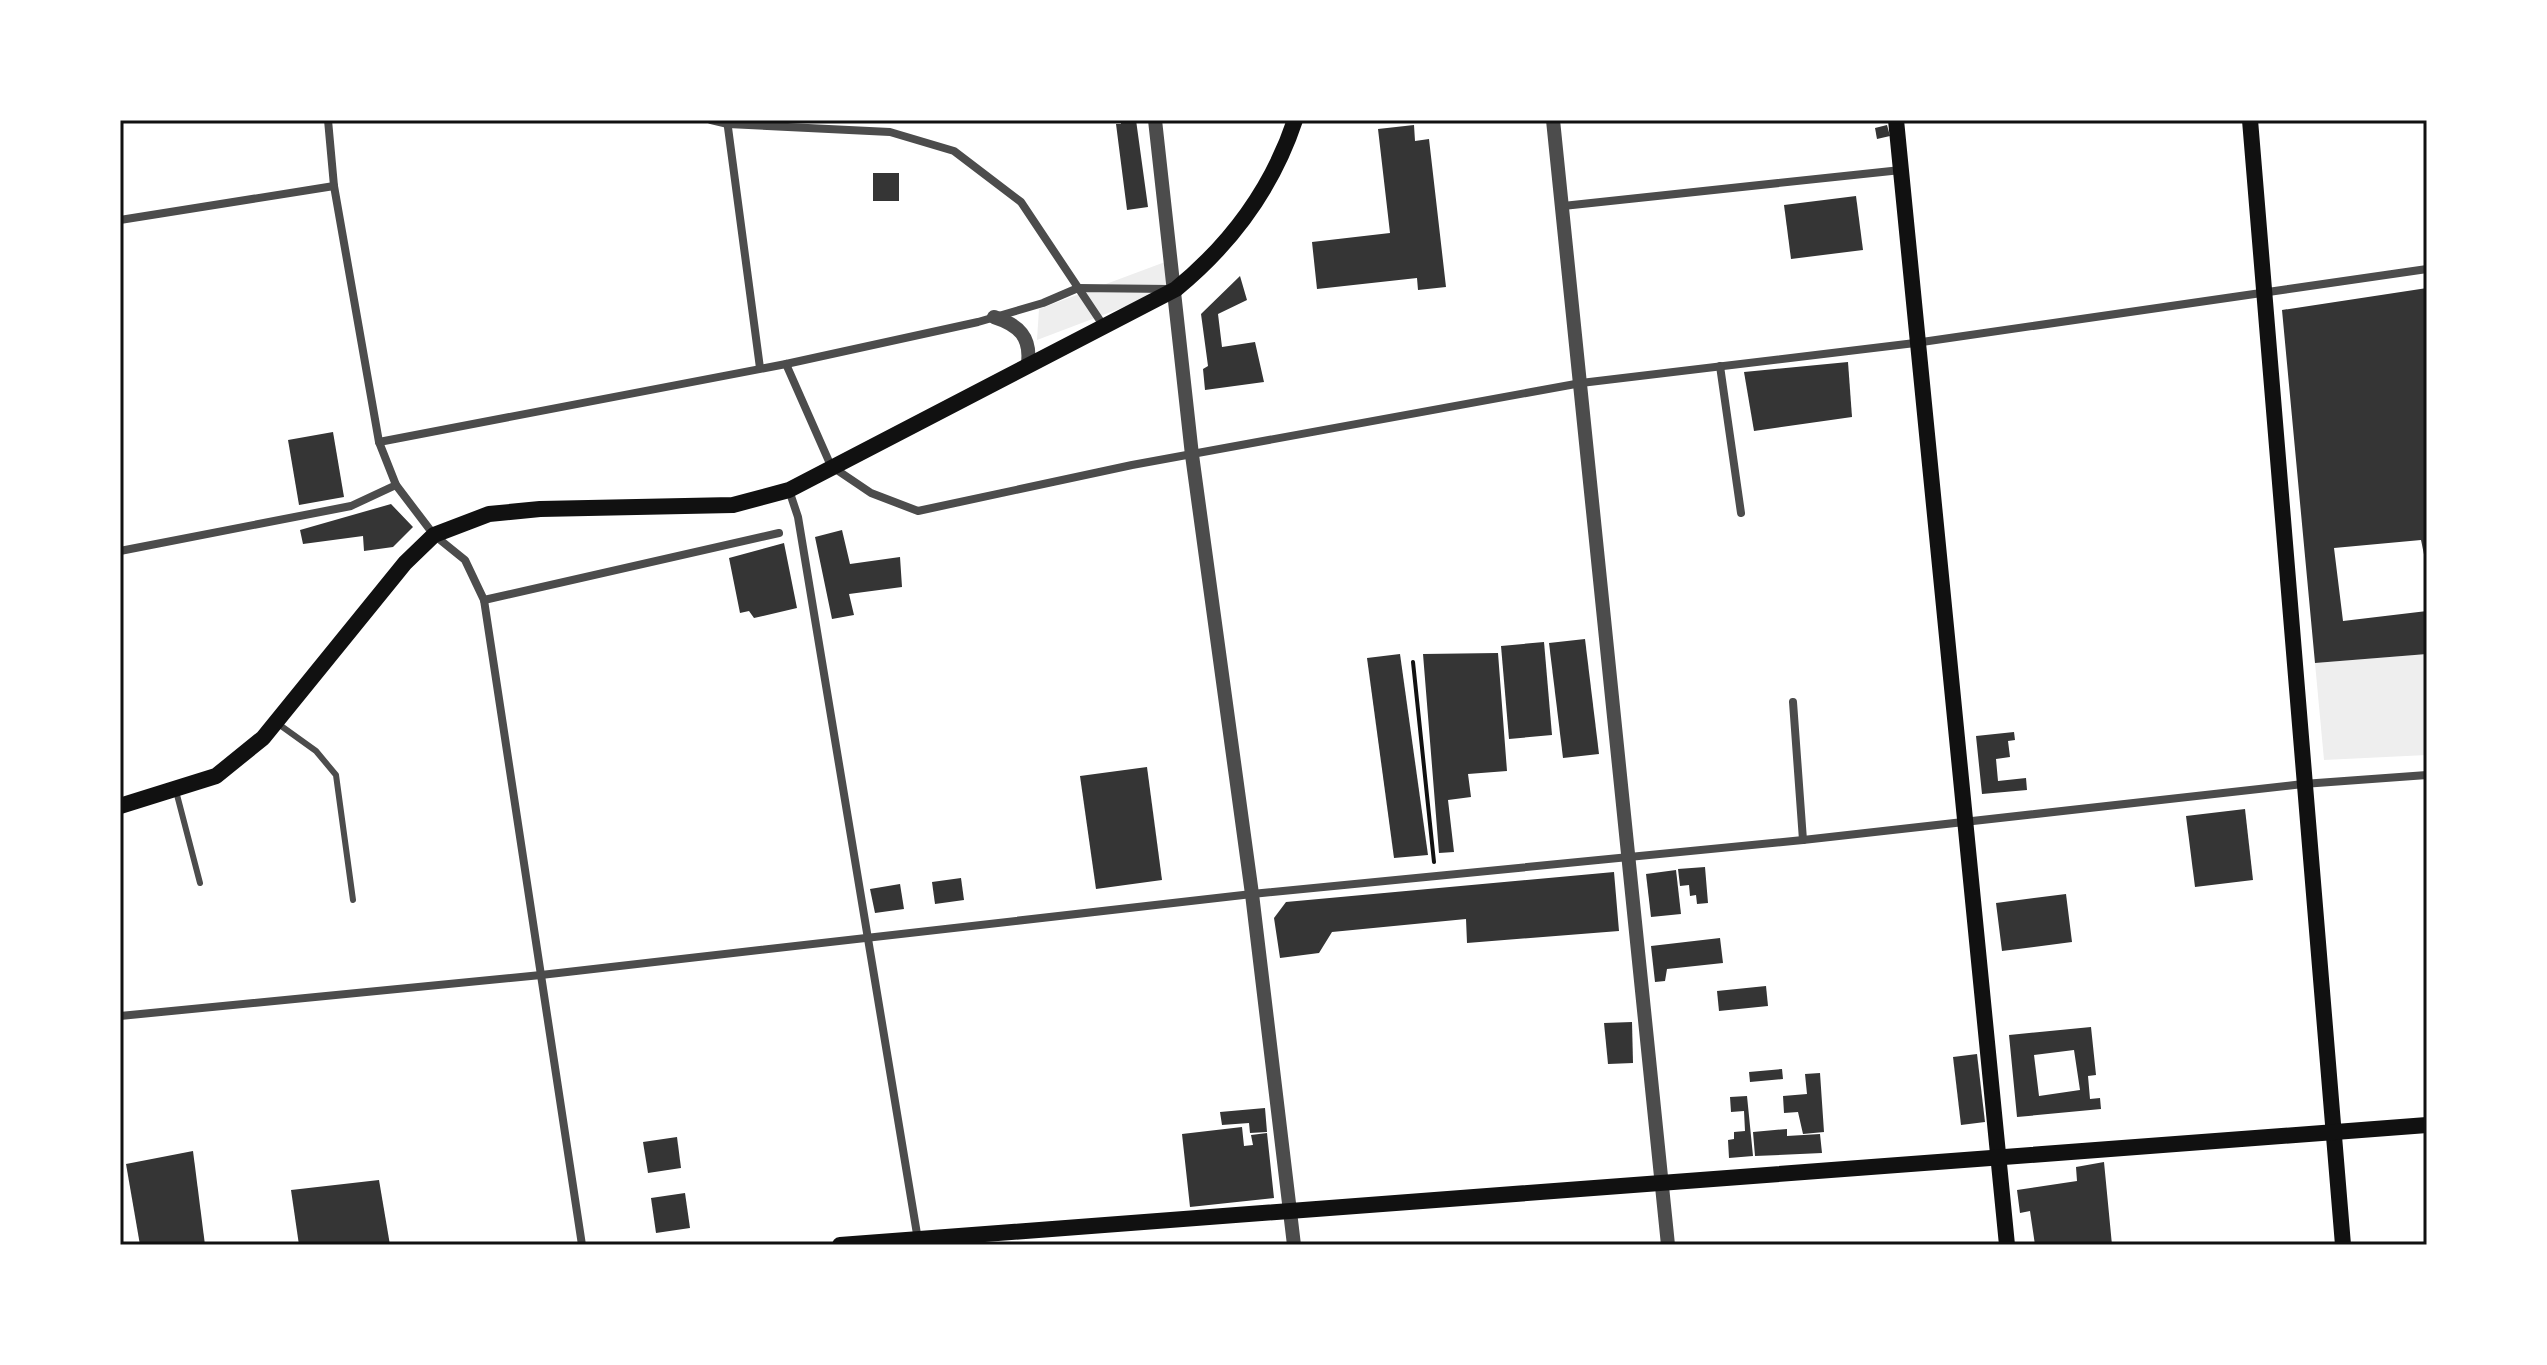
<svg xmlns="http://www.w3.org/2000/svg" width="2547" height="1365" font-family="'Public Sans',sans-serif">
<rect width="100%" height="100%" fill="#fff"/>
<g fill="#eee">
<path d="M1165,262L1174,288L1037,340L1039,309Z"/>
<path d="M2427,654V755L2324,760L2315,663Z"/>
</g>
<g fill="#353535" fill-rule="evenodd">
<path d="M1121,120H1136L1148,207L1127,210L1116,124H1121Z"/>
<path d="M1414,125L1415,141L1429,139L1446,287L1418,290L1417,278L1317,289L1312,242L1390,233L1378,129Z"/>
<path d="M1887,125L1890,136L1877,139L1875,128Z"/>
<rect x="873" y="173" width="26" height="28"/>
<path d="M1856,196L1863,250L1791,259L1784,205Z"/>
<path d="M1240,276L1247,300L1218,314L1222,347L1255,342L1264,382L1205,390L1203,369L1208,366L1201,314Z"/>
<path d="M2427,288V569L2421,540L2334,548L2343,621L2427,611V654L2315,663L2282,310Z"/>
<path d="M1848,362L1852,417L1754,431L1744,372Z"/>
<path d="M333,432L344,497L299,505L288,440Z"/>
<path d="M391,504L413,527L393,547L364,551L363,536L303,544L300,530Z"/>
<path d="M842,530L850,564L900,557L902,587L849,594L854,615L832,619L815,537Z"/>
<path d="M784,543L797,608L754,618L749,611L740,613L729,558Z"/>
<path d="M1585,639L1599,754L1563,758L1549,643Z"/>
<path d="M1544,642L1552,735L1509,739L1501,646Z"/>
<path d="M1498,653L1507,771L1468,774L1471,797L1448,800L1454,852L1439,853L1423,654Z"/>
<path d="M1400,654L1428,855L1394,858L1367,658Z"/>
<path d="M2014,732L2015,740L2008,741L2010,757L1996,759L1998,781L2026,778L2027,790L1982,794L1976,736Z"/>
<path d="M1147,767L1162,880L1096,889L1080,776Z"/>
<path d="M2245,809L2253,880L2195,887L2186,816Z"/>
<path d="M1705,867L1708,903L1697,904L1696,895L1690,896L1689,885L1680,886L1678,869Z"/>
<path d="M1676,870L1681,914L1651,917L1646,874Z"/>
<path d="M1614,872L1619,931L1467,943L1466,919L1332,932L1319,953L1280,958L1274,918L1286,902Z"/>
<path d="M961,878L964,900L935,904L932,882Z"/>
<path d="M900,884L904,909L875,913L870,889Z"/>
<path d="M2066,894L2072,942L2002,951L1996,903Z"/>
<path d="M1720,938L1723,963L1667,969L1665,981L1655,982L1651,946Z"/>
<path d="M1766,986L1768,1006L1719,1011L1717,991Z"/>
<path d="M1632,1022L1633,1063L1608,1064L1604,1023Z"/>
<path d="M2091,1027L2096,1075L2088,1076L2090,1099L2100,1098L2101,1109L2017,1117L2009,1035ZM2074,1050L2080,1090L2039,1096L2034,1055Z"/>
<path d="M1977,1054L1985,1122L1961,1125L1953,1057Z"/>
<path d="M1782,1069L1783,1079L1750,1082L1749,1072Z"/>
<path d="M1820,1073L1824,1132L1803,1134L1798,1112L1784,1113L1783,1096L1807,1094L1805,1074Z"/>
<path d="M1747,1096L1753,1156L1729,1158L1728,1140L1734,1139V1132L1745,1131L1744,1111L1731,1112L1730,1097Z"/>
<path d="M1265,1108L1267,1132L1250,1133L1249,1123L1222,1125L1220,1112Z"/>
<path d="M1242,1127L1244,1146L1253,1145L1251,1135L1267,1133L1274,1198L1190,1207L1182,1134Z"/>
<path d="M1787,1129V1136L1820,1134L1822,1153L1755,1156L1753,1132Z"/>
<path d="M677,1137L681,1168L648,1173L643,1142Z"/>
<path d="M193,1151L205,1245H140L126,1164Z"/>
<path d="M2104,1162L2112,1245H2035L2030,1211L2020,1213L2017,1190L2077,1181L2076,1167Z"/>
<path d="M379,1180L390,1245H299L291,1190Z"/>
<path d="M685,1193L690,1228L656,1233L651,1198Z"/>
</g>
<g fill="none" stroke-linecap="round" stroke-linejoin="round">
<path stroke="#111" stroke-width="4" d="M1413,662L1434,862"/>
<g stroke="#4c4c4c" stroke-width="6">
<path d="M277,723L316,751L336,775L353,900"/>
<path d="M176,791L200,883"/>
</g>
<g stroke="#4c4c4c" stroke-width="8">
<path d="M328,120L334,186L379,442L396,485L434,535L465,560L484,600L582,1245"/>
<path d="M711,120L728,124L890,132L954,151L1021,202L1103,325"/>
<path d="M727,120L760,368"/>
<path d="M1563,206L1901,170"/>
<path d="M120,220L334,186"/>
<path d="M786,364L831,466L871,493L918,511L1132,465L1581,383L1915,343L2427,269"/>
<path d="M1720,366L1741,513"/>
<path d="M379,442L786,364L978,322L1043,303L1078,288L1169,289"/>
<path d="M789,490L798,517L918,1240"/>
<path d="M120,551L351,506L396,485"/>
<path d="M484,600L779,533"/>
<path d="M1793,702L1803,840"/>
<path d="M120,1016L541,975L1252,894L1803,840L2303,784L2427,775"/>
</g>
<g stroke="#4c4c4c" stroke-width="14">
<path d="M1155,120L1192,455L1252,894L1294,1245"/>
<path d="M1553,120L1668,1245"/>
<path d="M994,317C1019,325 1031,337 1028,363"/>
</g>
<g stroke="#111" stroke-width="16">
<path d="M1896,120L2007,1245"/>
<path d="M2250,120L2343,1245"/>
<path d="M120,806L216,776L263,738L405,563L434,535L489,514L540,509L733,505L789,490L1176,289C1232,243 1272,189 1295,120"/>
<path d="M840,1245L2427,1125"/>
</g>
</g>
<rect width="2547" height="1365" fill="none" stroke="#ffffff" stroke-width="244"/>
<rect x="122" y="122" width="2303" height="1121" fill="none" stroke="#111" stroke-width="3"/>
</svg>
